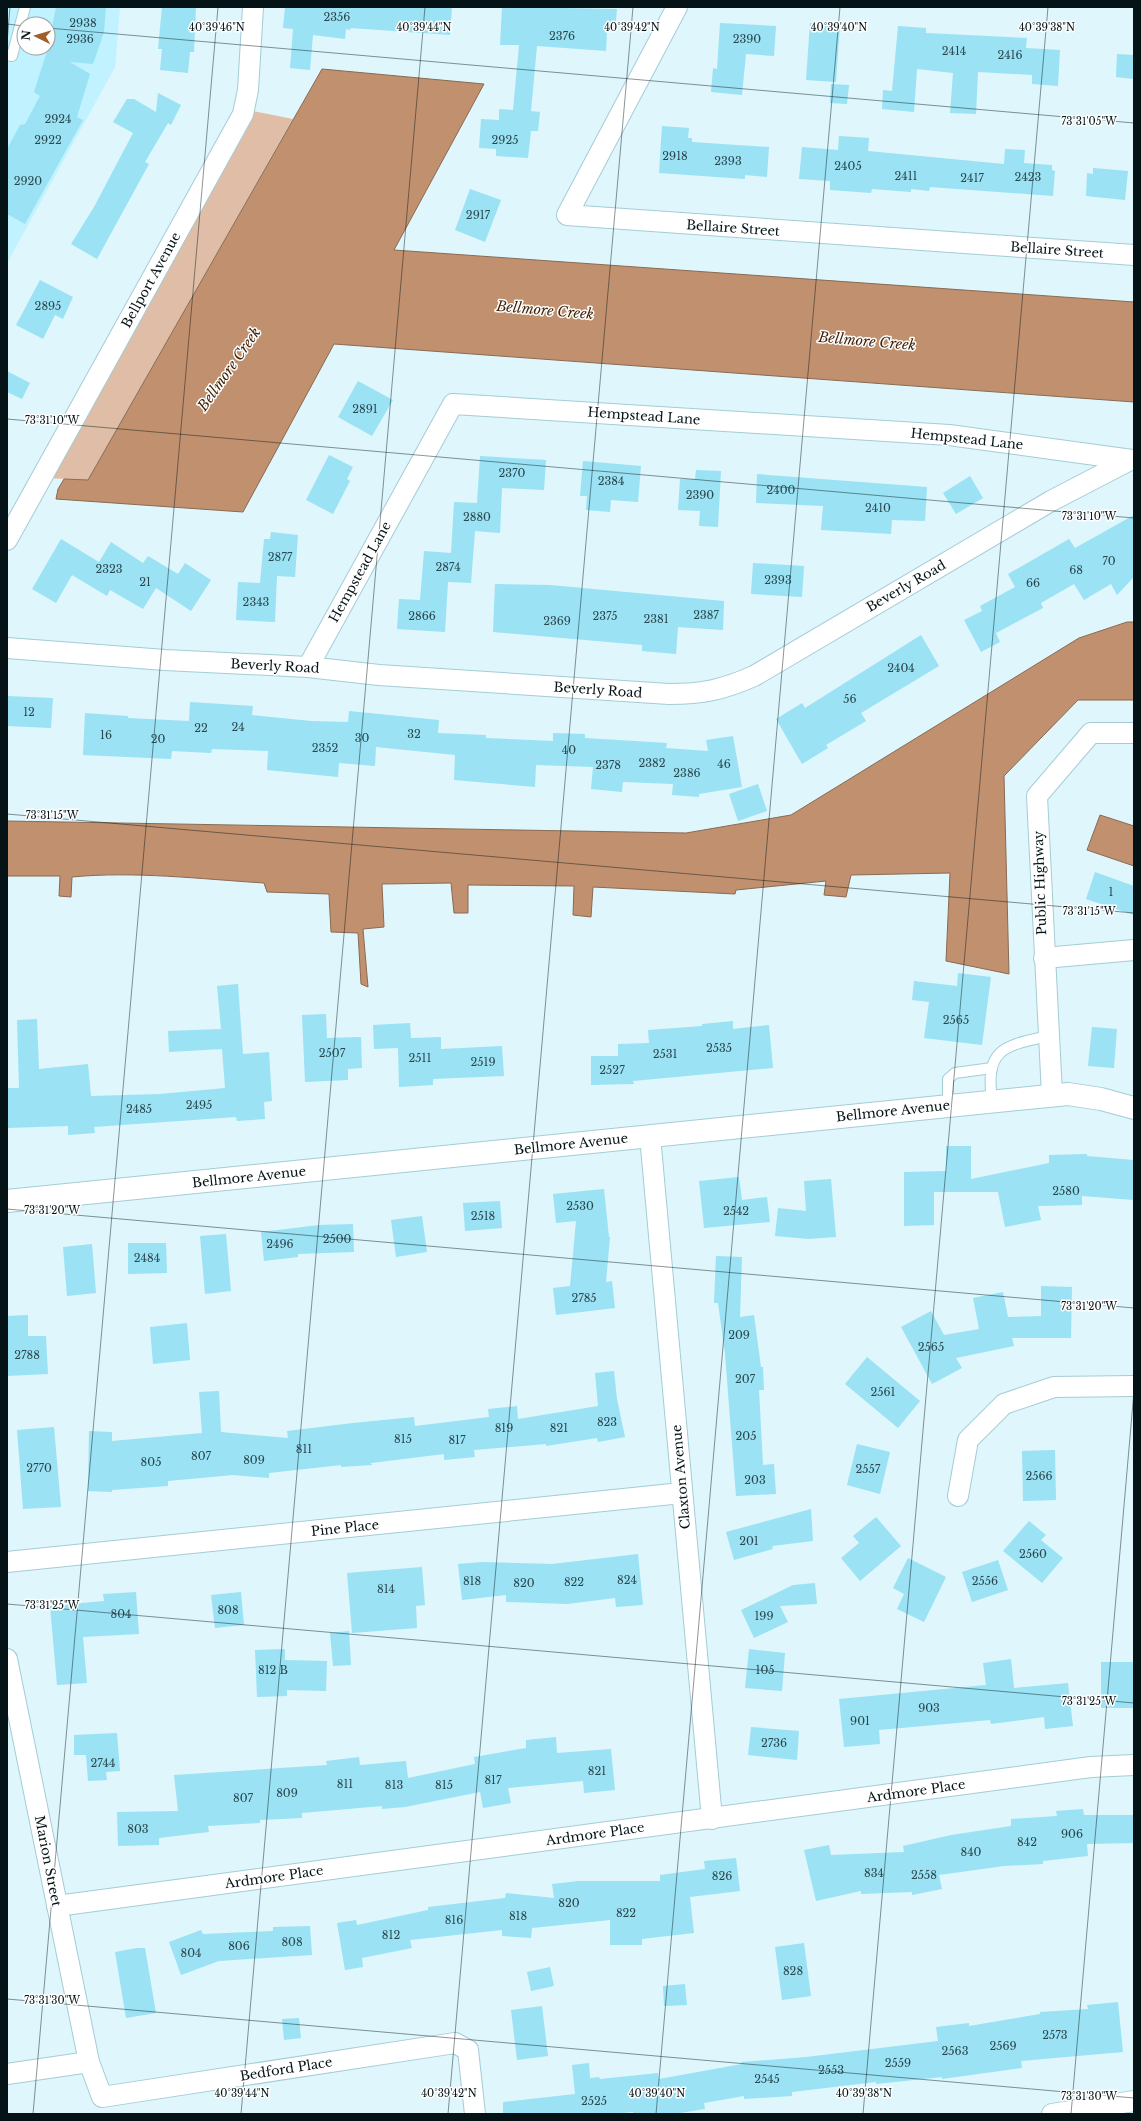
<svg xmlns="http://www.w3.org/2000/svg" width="1141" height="2121" font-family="'Libre Baskerville',serif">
<rect width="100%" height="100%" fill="#def6fc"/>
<path fill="#c0f2ff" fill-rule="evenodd" d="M7,7H120L115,67L7,263ZM24,24H48V48H24Z"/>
<path fill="#dfbda6" d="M248,110L293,119L88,480L45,478Z"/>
<g fill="#c1906e" stroke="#896a54">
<path d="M322,69L484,84L394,250L1134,302V402L334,344L243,512L56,499L58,489L64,479L88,480Z"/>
<path d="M1127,622H1134V700H1078L1004,776L1009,974L946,961L950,873L851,875L846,897L824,895L826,881L736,890L735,894L593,887L591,917L573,915L574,886L468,885V913H454L451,883L382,884L384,927L363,929L368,987L361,984L358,933L331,932L329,894L267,892L264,883C200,879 135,871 72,877L71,897L59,896L60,876H7V821L686,833L791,815L1079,638Z"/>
<path d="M1100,815L1134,826V866L1087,850Z"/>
</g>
<g fill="#9ae2f4">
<path d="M56,7H106L104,32L93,64L70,62L90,74L77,117L83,120L25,224L7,214V149L20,125L25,124L40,96L34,92L48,48Z"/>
<path d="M162,7H196L194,52H190L188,73L160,70L162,49H158Z"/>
<path d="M285,7H452L450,35L351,28L350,30L346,29L345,39L313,35L310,70L290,68L293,29L283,28Z"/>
<path d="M502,7L617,9L615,32H607L606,51L537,46L531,111L540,112L538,131H531L528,158L496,156V149L479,148L481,119L499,120V109L513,110L519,45H500Z"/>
<path d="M720,23L776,26L774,56L746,54L742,95L711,92L713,68L717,69Z"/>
<path d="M810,23L840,25L836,82L806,80Z"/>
<path d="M898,26L926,28V33L1027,38L1026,48L1060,50L1058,86L1032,84V75L978,72L976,114L950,113L953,73L917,69L914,112L882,109L883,90L892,91Z"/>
<path d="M1117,54L1134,55V79L1116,77Z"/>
<path d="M831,84L849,85L847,104L830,103Z"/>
<path d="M158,93L181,105L171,125L168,123L145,162L149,164L97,259L71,244L94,207L133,133L113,122L127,99H134L156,112Z"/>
<path d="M662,126L689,128L688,138H692V142L769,147L767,177L745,175V179L659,173Z"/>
<path d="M839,136L869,138L868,151L1004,164L1005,149L1025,150L1024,163L1052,165V170L1055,171L1053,196L930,187L929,191L911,189V192L872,189L871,193L830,190V181L799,179L802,147L838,150Z"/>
<path d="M1093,168L1128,171L1125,200L1086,196L1087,173L1093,174Z"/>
<path d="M470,189L501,200L485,242L455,230Z"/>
<path d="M40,280L73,297L63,319L55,315L43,339L16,325Z"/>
<path d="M7,371L30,383L22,399L7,392Z"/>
<path d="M358,381L393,400L372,436L338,417Z"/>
<path d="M329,455L353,467L347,479L350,481L333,514L306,500Z"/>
<path d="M480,456L546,460L544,490L502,488L500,533L475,531L471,583L448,582L445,632L397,629L399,599L420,600L424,551L451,553L454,502L477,503Z"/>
<path d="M583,461L641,466L638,502L611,500L610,512L586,510L587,496H580Z"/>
<path d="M696,470L721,471L718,527L699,526L700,511L678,510L680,479H695Z"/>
<path d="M757,474L927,487L925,521L892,520L891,534L821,530L823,506L756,503Z"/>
<path d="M970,476L983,498L956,514L943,493Z"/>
<path d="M1134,515V577L1117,595L1111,584L1084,600L1074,584L1041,603L1043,608L996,633L1000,642L981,652L964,620L982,611L980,606L1015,587L1008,574L1069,539L1075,548Z"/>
<path d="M271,532L298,535L295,577L277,576L275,622L236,620L238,582L260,583L264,539H270Z"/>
<path d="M61,539L99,562L111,542L143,563L148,556L178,574L185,563L211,580L191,611L156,588L143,609L110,590L107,596L72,575L56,603L32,589Z"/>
<path d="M753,563L804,566L802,597L751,594Z"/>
<path d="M495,584L550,585L724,601L723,630L678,627L676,654L642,651V645L493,632Z"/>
<path d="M921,635L939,666L861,713L866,721L826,745L828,748L802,764L776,719L802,703L805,708Z"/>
<path d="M7,696L53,698L51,728L7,726Z"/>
<path d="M190,702L253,706L252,715L311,721L348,722L349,711L439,720L438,733L486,735V738L553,741V733L585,734V738L667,743L666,748L708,751L706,740L733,736L742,787L699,794V797L672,795L673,784L623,782L622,792L591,789L593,767L536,765L535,787L454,780L455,755L376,747L375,766L339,763L338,777L267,770L268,751L212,749L211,753L172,751L171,759L83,755L85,713L128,716V718L189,721Z"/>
<path d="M758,784L767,811L738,821L729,794Z"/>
<path d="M1095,872L1134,886V915L1086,899Z"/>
<path d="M958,973L991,977L982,1045L924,1038L929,1002L912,1000L914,981L957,986Z"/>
<path d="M238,984L243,1054L269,1052L272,1101L264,1102L265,1119L237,1121L236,1117L94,1127L95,1133L68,1135V1126L7,1128V1088H19L17,1020L37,1019L39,1069L88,1064L91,1096L160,1094L225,1088L222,1049L169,1052L168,1031L221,1029L217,986Z"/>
<path d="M326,1014L327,1038L361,1037L362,1068L348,1069V1080L305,1082L302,1015Z"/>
<path d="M733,1021V1029L769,1025L773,1068L633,1081L634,1084L591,1085V1056H618V1044L649,1043L648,1030L702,1026V1024Z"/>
<path d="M410,1023L411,1038L441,1037V1049L502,1046L504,1076L433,1079V1085L399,1087L398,1048L374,1049L373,1025Z"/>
<path d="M1092,1027L1117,1029L1114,1068L1088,1066Z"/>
<path d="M946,1146H971V1179L1049,1163V1155L1087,1154V1156L1134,1160V1200L1082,1196V1205L1038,1206L1041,1220L1005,1227L998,1192H934V1225L904,1226V1172L946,1171Z"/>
<path d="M739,1177L742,1200L767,1197L770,1222L704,1228L699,1181Z"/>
<path d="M831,1179L836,1237L809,1239L775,1236L778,1208L806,1211L804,1181Z"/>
<path d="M604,1189L609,1237H610L606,1282L612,1281L615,1308L556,1315L553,1288L570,1286L576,1221L556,1223L553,1194Z"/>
<path d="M500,1201L502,1228L465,1231L463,1203Z"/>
<path d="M422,1216L427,1252L396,1257L391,1220Z"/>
<path d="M353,1224L354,1252L298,1254V1257L264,1261L261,1232L319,1225Z"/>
<path d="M226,1234L231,1291L205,1294L200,1236Z"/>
<path d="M128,1243H166L167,1273L128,1274Z"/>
<path d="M92,1244L96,1293L67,1296L63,1247Z"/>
<path d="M716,1256L742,1257L740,1317L754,1315L761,1367H763L764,1390H759L763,1465L774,1464L776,1494L736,1496L725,1354L718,1303H714Z"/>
<path d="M1041,1286L1072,1287L1071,1338H1012L1014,1346L956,1358L962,1368L932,1384L901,1327L931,1311L944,1335L979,1329L973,1298L1003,1292L1008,1317L1041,1316Z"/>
<path d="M28,1315V1336H46L48,1374L7,1376V1316Z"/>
<path d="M187,1323L190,1360L153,1364L150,1327Z"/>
<path d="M867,1357L920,1401L898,1428L845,1384Z"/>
<path d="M614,1371L617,1399L625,1437L598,1442L597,1438L546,1446V1444L474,1450L475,1457L444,1460V1454L371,1463L372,1465L341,1467V1465L269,1473V1478L233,1475L168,1481V1486L112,1490V1492L88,1491L89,1431L112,1432V1441L202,1433L199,1392L219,1391L221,1432L288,1438L287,1431L353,1423L414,1417L415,1426L489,1417L488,1409L517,1406L518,1419L598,1406L595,1373Z"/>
<path d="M54,1427L61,1507L23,1509L17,1430Z"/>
<path d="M857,1444L890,1452L880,1494L847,1485Z"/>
<path d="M1055,1450L1056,1500L1023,1501L1022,1451Z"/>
<path d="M811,1509L813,1541L772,1546L773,1549L734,1560L726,1532Z"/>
<path d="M876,1517L901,1546L860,1581L841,1558L859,1543L853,1536Z"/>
<path d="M1029,1521L1046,1535L1041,1540L1063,1558L1042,1583L1003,1551Z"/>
<path d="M638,1554L643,1605L616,1607L615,1598L567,1604L506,1602V1595L462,1600L458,1564L483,1562L552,1564Z"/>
<path d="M908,1558L946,1577L924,1622L897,1609L904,1594L893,1588Z"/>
<path d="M998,1560L1008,1590L972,1602L962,1572Z"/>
<path d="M422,1567L425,1605L416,1606L417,1628L352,1633L347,1573Z"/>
<path d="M815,1583L817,1604L780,1606L788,1622L754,1638L741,1610L793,1585Z"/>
<path d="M136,1592L139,1634L83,1637L87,1683L57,1685L50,1606L104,1601L103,1594Z"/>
<path d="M241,1592L244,1625L215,1628L211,1595Z"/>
<path d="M349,1631L351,1665L333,1666L330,1633Z"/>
<path d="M285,1649V1660L327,1661L326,1691L287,1690V1696L257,1697L255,1650Z"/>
<path d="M749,1649L785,1653L782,1691L745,1688Z"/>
<path d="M1011,1659L1014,1688L1068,1683L1073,1726L1045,1729L1044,1717L991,1724L990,1720L879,1730L880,1744L844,1747L839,1699L986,1685L983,1663Z"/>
<rect x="1101" y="1662" width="33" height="46"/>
<path d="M751,1727L799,1731L797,1760L748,1755Z"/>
<path d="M117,1733L120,1771L106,1772L107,1780L88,1781L86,1755H74V1735Z"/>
<path d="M556,1737L557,1753L611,1749L615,1790L584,1793L583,1781L508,1788L511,1803L483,1808L480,1792L405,1807L382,1809V1806L302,1813V1818L260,1820V1823L208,1826L209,1832L159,1838V1845L118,1846L117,1812L178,1811L174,1775L327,1765L326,1761L359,1757L360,1765L406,1761L408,1778L475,1764L474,1757L526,1748V1740Z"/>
<path d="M1083,1809L1084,1815H1134V1843L1087,1844L1088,1856L1043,1861V1864L1004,1866L939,1875L942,1889L912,1895V1892L861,1894V1891L816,1901L804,1850L829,1845L831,1855L904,1852L903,1846L951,1835L1011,1826V1819L1057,1816L1056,1811Z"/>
<path d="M736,1858L740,1891L690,1897L694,1933L642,1939V1945H610V1920L532,1928L531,1938L502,1936V1930L410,1940L412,1948L362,1958L363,1967L345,1970L337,1923L356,1920L357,1925L428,1910V1907L505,1898L506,1893L554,1898L552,1884L579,1881H660V1875L705,1869L704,1861Z"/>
<path d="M310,1926L312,1955L219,1961L181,1975L169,1942L201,1930L203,1934L273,1931V1927Z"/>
<path d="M804,1943L811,1996L782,2000L775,1947Z"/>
<path d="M137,1948H145L156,2013L126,2018L115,1952Z"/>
<path d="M550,1967L554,1986L531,1991L527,1972Z"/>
<path d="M685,1984L687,2005L664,2006L663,1986Z"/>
<path d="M1118,2002L1123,2052L1021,2061L1022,2068L942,2079V2077L876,2084V2082L792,2092V2096L744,2099V2096L704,2103L705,2109L674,2114H633V2112L612,2114H503V2102L575,2094L572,2065L589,2063L590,2078L599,2077L600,2079L658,2073L659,2079L742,2064L741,2062L806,2057L938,2041L936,2027L969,2023V2026L1040,2014V2012L1088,2009L1087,2005Z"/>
<path d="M542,2006L548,2056L517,2060L511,2010Z"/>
<path d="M299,2018L301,2038L284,2040L282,2019Z"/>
</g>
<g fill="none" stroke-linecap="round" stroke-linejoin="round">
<defs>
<g id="service">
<path d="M7,55L12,56L25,7"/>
<path d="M992,1102C985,1048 1003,1046 1049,1036"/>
<path d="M948,1106V1079L955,1073L992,1068"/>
</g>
<g id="minor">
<path d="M677,7L567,215L1134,255"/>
<path d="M7,540L243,114L248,90L253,7"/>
<path d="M7,648L165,660L308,667L379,675L669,694C703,694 722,690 754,676L1051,501L1130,460"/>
<path d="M308,667L453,404L949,435L1132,460"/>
<path d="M1044,958L1134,950"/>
<path d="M1052,1095L1037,796L1091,733H1134"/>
<path d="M650,1136L712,1819"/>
<path d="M958,1496L968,1440L1004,1404L1054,1387L1134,1386"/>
<path d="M7,1562L682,1493"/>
<path d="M7,1659L89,2062L102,2097L455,2043L468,2050L475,2114"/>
<path d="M57,1906L1091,1767L1134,1765"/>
<path d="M7,2074L89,2062"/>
<path d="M1052,2114L1134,2101"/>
</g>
<path id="tertiary" d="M7,1201L1068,1094L1101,1099L1134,1108"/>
</defs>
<use href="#service" stroke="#a5ccd6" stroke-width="12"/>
<use href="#minor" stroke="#a5ccd6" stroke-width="22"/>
<use href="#tertiary" stroke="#a5ccd6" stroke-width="24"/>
<use href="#service" stroke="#fff" stroke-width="10"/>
<use href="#minor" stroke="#fff" stroke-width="20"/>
<use href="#tertiary" stroke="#fff" stroke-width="22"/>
</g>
<path fill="none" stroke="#051316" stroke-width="1" stroke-opacity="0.45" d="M7,24L24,26M48,28L1134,123M7,43L10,7M7,419L1134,518M7,814L1134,913M7,1209L1134,1308M7,1604L1134,1703M7,1999L1134,2098M33,2114L218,7M241,2114L425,7M448,2114L633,7M656,2114L840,7M863,2114L1048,7M1071,2114L1134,1391"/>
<g text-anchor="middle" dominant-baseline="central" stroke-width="3" stroke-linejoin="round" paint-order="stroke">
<g font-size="11" fill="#2a474e">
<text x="337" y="17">2356</text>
<text x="83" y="23">2938</text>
<text x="562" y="36">2376</text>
<text x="80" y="39">2936</text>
<text x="747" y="39">2390</text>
<text x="954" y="51">2414</text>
<text x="1010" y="55">2416</text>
<text x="58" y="119">2924</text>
<text x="48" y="140">2922</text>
<text x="505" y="140">2925</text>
<text x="675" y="156">2918</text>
<text x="728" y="161">2393</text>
<text x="848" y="166">2405</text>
<text x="906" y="176">2411</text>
<text x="1028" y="177">2423</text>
<text x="972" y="178">2417</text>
<text x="28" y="181">2920</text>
<text x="478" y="215">2917</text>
<text x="48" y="306">2895</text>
<text x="365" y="409">2891</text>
<text x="512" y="473">2370</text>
<text x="611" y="481">2384</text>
<text x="781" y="490">2400</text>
<text x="700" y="495">2390</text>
<text x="878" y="508">2410</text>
<text x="477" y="517">2880</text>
<text x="280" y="557">2877</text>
<text x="1109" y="561">70</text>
<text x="448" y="567">2874</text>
<text x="109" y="569">2323</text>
<text x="1076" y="570">68</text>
<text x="778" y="580">2393</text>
<text x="145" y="582">21</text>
<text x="1033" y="583">66</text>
<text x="256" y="602">2343</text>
<text x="706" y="615">2387</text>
<text x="422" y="616">2866</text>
<text x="605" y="616">2375</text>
<text x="656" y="619">2381</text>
<text x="557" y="621">2369</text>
<text x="901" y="668">2404</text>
<text x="850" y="699">56</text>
<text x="29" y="712">12</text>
<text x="238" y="727">24</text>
<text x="201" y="728">22</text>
<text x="414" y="734">32</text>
<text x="106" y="735">16</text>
<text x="362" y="738">30</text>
<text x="158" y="739">20</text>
<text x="325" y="748">2352</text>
<text x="569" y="750">40</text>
<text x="652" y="763">2382</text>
<text x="724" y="764">46</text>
<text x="608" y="765">2378</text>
<text x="687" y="773">2386</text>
<text x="1111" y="892">1</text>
<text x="956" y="1020">2565</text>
<text x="719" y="1048">2535</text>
<text x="332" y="1053">2507</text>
<text x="665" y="1054">2531</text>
<text x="420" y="1058">2511</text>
<text x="483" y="1062">2519</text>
<text x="612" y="1070">2527</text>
<text x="199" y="1105">2495</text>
<text x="139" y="1109">2485</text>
<text x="1066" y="1191">2580</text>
<text x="580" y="1206">2530</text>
<text x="736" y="1211">2542</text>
<text x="483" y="1216">2518</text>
<text x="337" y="1239">2500</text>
<text x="280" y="1244">2496</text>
<text x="147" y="1258">2484</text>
<text x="584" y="1298">2785</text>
<text x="739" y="1335">209</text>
<text x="931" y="1347">2565</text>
<text x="27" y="1355">2788</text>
<text x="745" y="1379">207</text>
<text x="883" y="1392">2561</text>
<text x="607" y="1422">823</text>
<text x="504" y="1428">819</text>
<text x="559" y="1428">821</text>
<text x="746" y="1436">205</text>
<text x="403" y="1439">815</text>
<text x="457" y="1440">817</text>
<text x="304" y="1449">811</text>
<text x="201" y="1456">807</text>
<text x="254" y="1460">809</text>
<text x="151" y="1462">805</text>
<text x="39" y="1468">2770</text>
<text x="868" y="1469">2557</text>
<text x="1039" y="1476">2566</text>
<text x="755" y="1480">203</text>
<text x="749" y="1541">201</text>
<text x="1033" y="1554">2560</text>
<text x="627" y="1580">824</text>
<text x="472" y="1581">818</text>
<text x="985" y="1581">2556</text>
<text x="574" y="1582">822</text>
<text x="524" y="1583">820</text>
<text x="386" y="1589">814</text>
<text x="228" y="1610">808</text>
<text x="121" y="1614">804</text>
<text x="764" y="1616">199</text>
<text x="273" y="1670">812 B</text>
<text x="765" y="1670">105</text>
<text x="929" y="1708">903</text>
<text x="860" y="1721">901</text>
<text x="774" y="1743">2736</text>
<text x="103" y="1763">2744</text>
<text x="597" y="1771">821</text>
<text x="493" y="1780">817</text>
<text x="345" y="1784">811</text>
<text x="394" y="1785">813</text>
<text x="444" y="1785">815</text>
<text x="287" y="1793">809</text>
<text x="243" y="1798">807</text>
<text x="138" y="1829">803</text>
<text x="1072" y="1834">906</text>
<text x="1027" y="1842">842</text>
<text x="971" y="1852">840</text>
<text x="874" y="1873">834</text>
<text x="924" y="1875">2558</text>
<text x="722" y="1876">826</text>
<text x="569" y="1903">820</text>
<text x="626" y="1913">822</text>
<text x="518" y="1916">818</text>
<text x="454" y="1920">816</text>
<text x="391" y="1935">812</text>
<text x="292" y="1942">808</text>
<text x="239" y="1946">806</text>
<text x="191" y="1953">804</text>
<text x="793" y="1971">828</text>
<text x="1055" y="2035">2573</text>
<text x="1003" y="2046">2569</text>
<text x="955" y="2051">2563</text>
<text x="898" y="2063">2559</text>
<text x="831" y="2070">2553</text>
<text x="767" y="2079">2545</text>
<text x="594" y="2101">2525</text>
</g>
<g font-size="13" fill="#051316" stroke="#fefefe">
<text transform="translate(733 228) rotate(4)">Bellaire Street</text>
<text transform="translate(1057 250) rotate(4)">Bellaire Street</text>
<text transform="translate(151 280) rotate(-61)">Bellport Avenue</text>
<text transform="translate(644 416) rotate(4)">Hempstead Lane</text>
<text transform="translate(967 439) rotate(6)">Hempstead Lane</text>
<text transform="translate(360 572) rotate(-61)">Hempstead Lane</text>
<text transform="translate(906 586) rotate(-30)">Beverly Road</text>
<text transform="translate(275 666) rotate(3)">Beverly Road</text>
<text transform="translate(598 690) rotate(4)">Beverly Road</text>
<text transform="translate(1040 883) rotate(-92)">Public Highway</text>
<text transform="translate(893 1111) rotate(-6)">Bellmore Avenue</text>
<text transform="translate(571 1144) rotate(-6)">Bellmore Avenue</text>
<text transform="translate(249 1177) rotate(-6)">Bellmore Avenue</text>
<text transform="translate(681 1477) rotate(-95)">Claxton Avenue</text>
<text transform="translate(345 1528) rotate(-6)">Pine Place</text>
<text transform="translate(916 1791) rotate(-8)">Ardmore Place</text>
<text transform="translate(595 1834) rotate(-8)">Ardmore Place</text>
<text transform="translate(48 1861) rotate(79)">Marion Street</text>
<text transform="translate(274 1877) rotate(-8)">Ardmore Place</text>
<text transform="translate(286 2069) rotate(-9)">Bedford Place</text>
</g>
<g font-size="14" font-style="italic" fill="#422105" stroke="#fefefe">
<text transform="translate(545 310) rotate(5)">Bellmore Creek</text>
<text transform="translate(867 341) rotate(5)">Bellmore Creek</text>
<text transform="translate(229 369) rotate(-55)">Bellmore Creek</text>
</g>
</g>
<g font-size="10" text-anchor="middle" fill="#051316" stroke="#fefefe" stroke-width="3" stroke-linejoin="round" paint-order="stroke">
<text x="839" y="31">40°39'40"N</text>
<text x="1047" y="31">40°39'38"N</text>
<text x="217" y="31">40°39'46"N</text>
<text x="424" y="31">40°39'44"N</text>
<text x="632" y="31">40°39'42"N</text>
<text x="1089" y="125">73°31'05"W</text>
<text x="52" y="424">73°31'10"W</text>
<text x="1089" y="520">73°31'10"W</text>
<text x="52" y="819">73°31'15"W</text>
<text x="1089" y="915">73°31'15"W</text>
<text x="52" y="1214">73°31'20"W</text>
<text x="1089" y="1310">73°31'20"W</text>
<text x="52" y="1609">73°31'25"W</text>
<text x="1089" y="1705">73°31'25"W</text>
<text x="52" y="2004">73°31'30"W</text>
<text x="242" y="2097">40°39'44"N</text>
<text x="449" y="2097">40°39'42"N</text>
<text x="657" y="2097">40°39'40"N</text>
<text x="864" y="2097">40°39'38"N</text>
<text x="1089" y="2100">73°31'30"W</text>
</g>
<rect width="1141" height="2121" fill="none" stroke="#051316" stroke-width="16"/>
<g transform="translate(36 36) rotate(275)"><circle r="19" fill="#fefefe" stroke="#9aa0a1"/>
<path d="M0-3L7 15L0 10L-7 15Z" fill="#a05e2a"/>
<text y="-6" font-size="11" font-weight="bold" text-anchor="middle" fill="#051316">N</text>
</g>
</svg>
